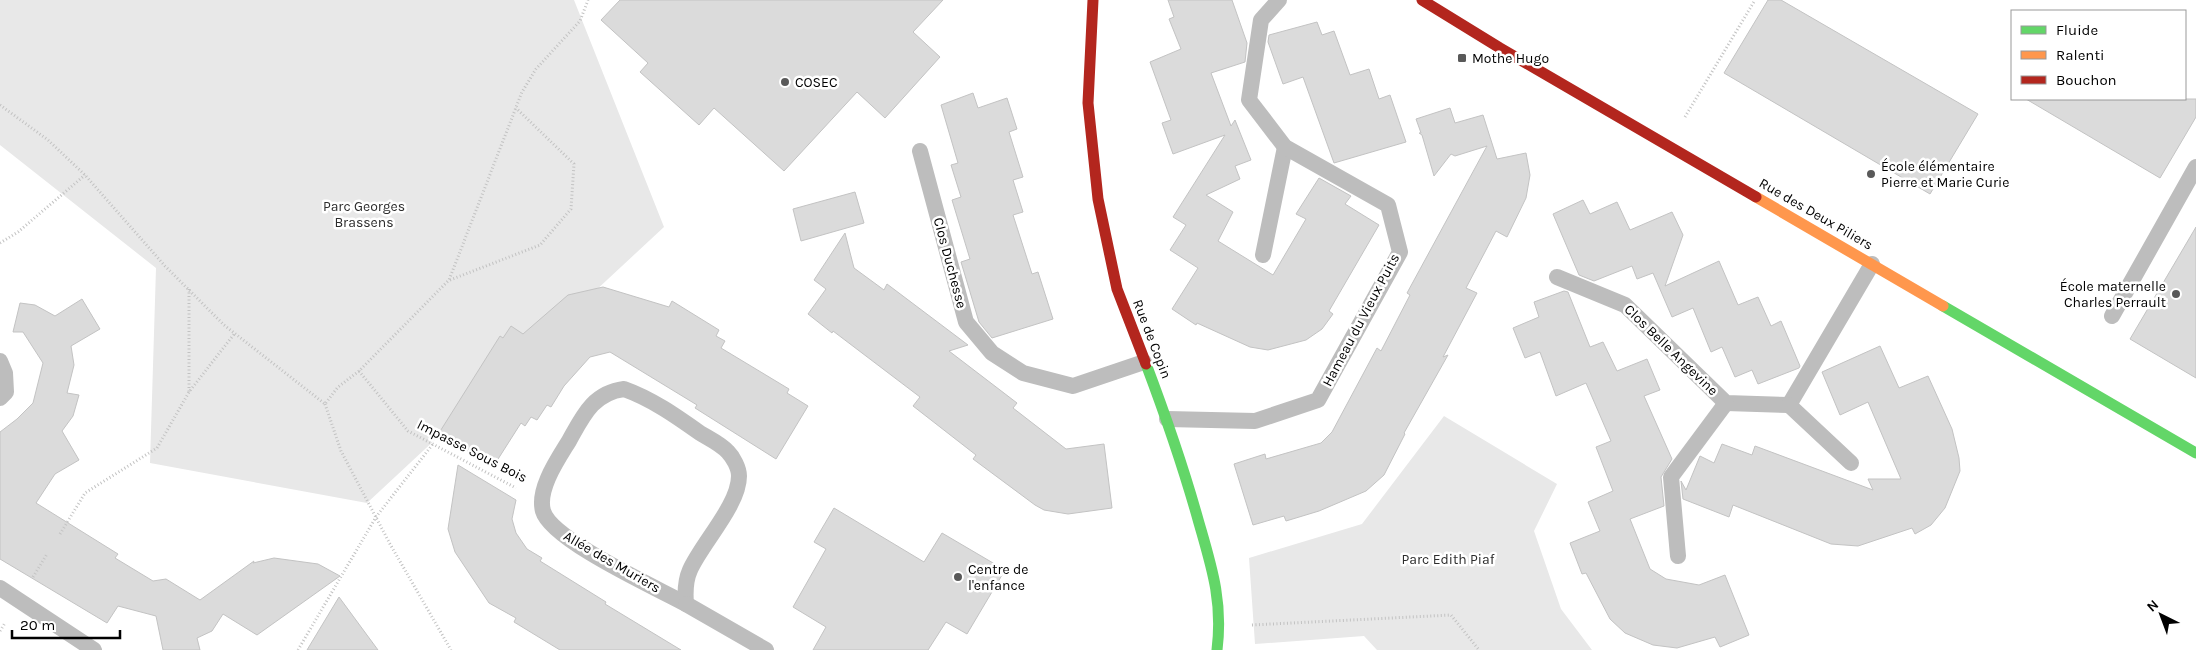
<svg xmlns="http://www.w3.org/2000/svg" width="2196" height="650" font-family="Karla,sans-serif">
<rect width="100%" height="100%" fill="#fff"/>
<g fill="#e8e8e8">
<path d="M0,0H574L664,227L367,503L150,463L156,268L0,145Z"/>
<path d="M1444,416L1557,484L1534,531L1561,609L1592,650H1377L1364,636L1255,644L1249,558L1362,524Z"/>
</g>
<g fill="#dbdbdb" stroke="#c3c3c3">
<path d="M620,0H943L913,32L940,57L885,118L857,92L784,171L714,108L699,125L640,72L648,63L601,20Z"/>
<path d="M1168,0H1232L1247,43L1245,62L1211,73L1231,126L1235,120L1251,160L1235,166L1240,179L1206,195L1233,212L1218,241L1273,275L1306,219L1296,214L1319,178L1351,196L1345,204L1379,225L1329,311L1333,314L1322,329L1306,340L1268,350L1250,347L1197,323L1196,325L1172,309L1198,268L1170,250L1186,225L1173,217L1225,135L1173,154L1162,123L1171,120L1150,62L1181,49L1169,19L1174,17Z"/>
<path d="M1768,0H1781L1978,114L1930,194L1724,73Z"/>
<path d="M1317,22L1322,35L1334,31L1350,75L1369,69L1379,99L1390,95L1406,142L1334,163L1303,77L1283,84L1268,42L1269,35Z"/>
<path d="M973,93L978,108L1007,98L1017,129L1009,132L1023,177L1013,180L1023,212L1013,215L1032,274L1038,272L1053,319L992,338L979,322L961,262L970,259L952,200L961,197L951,165L958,163L941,105Z"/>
<path d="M2026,99H2196V117L2160,178Z"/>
<path d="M1450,108L1455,123L1483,115L1497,159L1526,153L1530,175L1526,198L1507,237L1496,231L1466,288L1477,293L1443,357L1448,355L1404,433L1405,434L1384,475L1366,491L1319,511L1286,521L1284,516L1253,525L1234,464L1265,454L1266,459L1321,443L1332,432L1377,348L1381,351L1410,295L1407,293L1487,146L1455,156L1451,154L1434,176L1422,135L1419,133H1421L1416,119Z"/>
<path d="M855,192L864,223L801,241L793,209Z"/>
<path d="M1583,200L1590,214L1617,202L1630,230L1672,212L1683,235L1665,286L1719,261L1738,305L1758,297L1771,326L1781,321L1800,366L1799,368L1758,384L1752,370L1735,377L1722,347L1711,352L1693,308L1672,317L1653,273L1637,279L1632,266L1594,281L1579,275L1553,214Z"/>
<path d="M2196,227V378L2130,339Z"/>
<path d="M845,233L854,268L884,290L887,284L968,345L949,351L1017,403L1013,408L1066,449L1104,444L1112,508L1068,514L1044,510L1035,505L973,459L976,455L913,406L920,397L833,331L832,333L808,314L826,289L814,280Z"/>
<path d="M603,287L669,307L672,301L719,330L716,336L725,341L721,348L789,389L787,393L808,406L776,459L695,408L697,405L610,352L590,357L564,386L551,407L547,405L537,420L531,417L525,426L521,423L493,467L439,433L500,336L503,338L511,326L523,334L568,295Z"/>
<path d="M1564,291L1568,292L1590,347L1603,342L1617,371L1647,359L1660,390L1644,396L1672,459L1661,477L1664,506L1630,519L1650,569L1666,579L1699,585L1725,575L1749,635L1720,647L1715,637L1677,648L1653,645L1625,633L1610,619L1586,573L1582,574L1570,543L1600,531L1588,502L1613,491L1596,447L1611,441L1586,383L1556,396L1540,352L1525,358L1513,328L1539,317L1534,302Z"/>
<path d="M82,299L100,329L71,346L74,365L67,393L79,395L73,416L62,431L79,460L55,474L36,503L118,554L115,558L153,581L166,579L200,600L254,561L253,563L274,558L318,564L340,576L257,635L223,614L212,631L197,638L200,650H163L156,616L118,606L107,623L0,559V432L17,419L33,403L43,363L23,332H13L20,303L35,305L55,316Z"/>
<path d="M1880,346L1899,388L1928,376L1952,429L1959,458L1960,471L1945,508L1931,525L1915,534L1912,528L1858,546L1831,544L1733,505L1729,517L1683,499L1681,481L1686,490L1700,456L1714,463L1722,444L1752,455L1755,446L1873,490L1868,479H1901L1868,402L1840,415L1822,372Z"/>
<path d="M458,465L516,500L512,519L516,533L527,549L542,558L540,561L606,602L605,604L681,650H560L514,622L516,618L489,603L455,552L448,529Z"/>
<path d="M834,508L924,562L942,533L1005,570L967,634L946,622L928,650H813L826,627L793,607L826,549L814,542Z"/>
<path d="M339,597L378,650H307Z"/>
</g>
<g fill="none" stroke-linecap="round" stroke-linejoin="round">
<g stroke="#c2c2c2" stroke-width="3" stroke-dasharray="1 2.5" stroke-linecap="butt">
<path d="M0,105L48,140L85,175L165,266L224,325L325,404L338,387L359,371L449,280L522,92L536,69L580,21L588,0"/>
<path d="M1685,117L1755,0"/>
<path d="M0,243L18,232L85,175"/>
<path d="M450,280L540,245L571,209L574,164L516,108"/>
<path d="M189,289V392L235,333"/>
<path d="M359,371L408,431L516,488"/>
<path d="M325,404L341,451L390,544L451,650"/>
<path d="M60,534L85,493L157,448L189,392"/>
<path d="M33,577L47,554"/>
<path d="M1252,625L1451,615L1479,650"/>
<path d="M0,631L5,623"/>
<path d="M298,650L376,517L433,444"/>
</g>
<g stroke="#bdbdbd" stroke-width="16">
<path d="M920,151L966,322L992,353L1023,373L1073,386L1144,362"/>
<path d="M1263,255L1285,147"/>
<path d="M1557,277L1625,305L1726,403L1789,405L1872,264"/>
<path d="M2112,316L2196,167"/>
<path d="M0,361L5,373L6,392L0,398"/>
<path d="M624,389C652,399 676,416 700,433C708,438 721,444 728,452C733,457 739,468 739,476C739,505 702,543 690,570C685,581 685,592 686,604C657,588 551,540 543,511C537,489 558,459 569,441C583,416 593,393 624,389Z"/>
<path d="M1789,405L1851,463"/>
<path d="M1167,419L1255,421L1318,400L1400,252L1388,205L1285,147L1249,100L1261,20L1279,0"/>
<path d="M1678,556L1671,477L1726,403"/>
<path d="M0,588L94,650"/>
<path d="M686,604L766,650"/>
</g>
<g stroke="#63d668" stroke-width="11">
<path d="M1943,306L2196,453"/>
<path d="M1146,364C1166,417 1184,469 1199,523C1212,568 1223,602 1217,650"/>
</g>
<path stroke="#ff974d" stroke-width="11" d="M1756,197L1943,306"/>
<g stroke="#b3261e" stroke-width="11">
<path d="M1093,0L1088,103L1098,199L1117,289L1146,364"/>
<path d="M1422,0L1500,48L1756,197"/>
</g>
</g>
<g fill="#595959" stroke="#fff" stroke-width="2">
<rect x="1457" y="53" width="10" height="10" rx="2.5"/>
<circle cx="785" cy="82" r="5"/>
<circle cx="1871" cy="174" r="5"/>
<circle cx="2176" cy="294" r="5"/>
<circle cx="958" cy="577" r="5"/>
</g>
<g text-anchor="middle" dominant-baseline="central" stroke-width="5" stroke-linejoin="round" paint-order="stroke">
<g font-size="14" fill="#000" stroke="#fff" text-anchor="start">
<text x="1472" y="58">Mothe Hugo</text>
<text x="795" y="82">COSEC</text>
<text x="1881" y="166">École élémentaire<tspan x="1881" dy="16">Pierre et Marie Curie</tspan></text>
<text x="2166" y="286" text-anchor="end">École maternelle<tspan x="2166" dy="16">Charles Perrault</tspan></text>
<text x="968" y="569">Centre de<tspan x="968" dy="16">l'enfance</tspan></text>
</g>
<g font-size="14" fill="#2c2c2c" stroke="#fff">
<text x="364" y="206">Parc Georges<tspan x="364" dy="16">Brassens</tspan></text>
<text x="1448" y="559">Parc Edith Piaf</text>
</g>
<g font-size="14" fill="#000" stroke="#fff">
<text transform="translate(1816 214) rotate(30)">Rue des Deux Piliers</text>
<text transform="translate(950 263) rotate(75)">Clos Duchesse</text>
<text transform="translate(1361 320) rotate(-62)">Hameau du Vieux Puits</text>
<text transform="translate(1152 339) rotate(69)">Rue de Copin</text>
<text transform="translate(1671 350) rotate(44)">Clos Belle Angevine</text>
<text transform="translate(472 451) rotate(27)">Impasse Sous Bois</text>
<text transform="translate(612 562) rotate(30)">Allée des Muriers</text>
</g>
</g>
<rect x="2011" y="10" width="175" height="90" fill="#ffffff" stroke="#999999"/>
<rect x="2021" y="26" width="25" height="8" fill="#63d668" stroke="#999999"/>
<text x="2056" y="35" font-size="15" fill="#000000">Fluide</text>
<rect x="2021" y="51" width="25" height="8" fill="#ff974d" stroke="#999999"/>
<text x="2056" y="60" font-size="15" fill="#000000">Ralenti</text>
<rect x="2021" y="76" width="25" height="8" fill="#b3261e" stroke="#999999"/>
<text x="2056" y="85" font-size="15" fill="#000000">Bouchon</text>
<g transform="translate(2161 615) rotate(318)" stroke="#ffffff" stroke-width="4" paint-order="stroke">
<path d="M0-4L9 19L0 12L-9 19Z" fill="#000000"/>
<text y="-8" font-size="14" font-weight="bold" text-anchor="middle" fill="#000000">N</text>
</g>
<path d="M12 630v8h108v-8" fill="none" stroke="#000000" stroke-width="2.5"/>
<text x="20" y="630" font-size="15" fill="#000000" stroke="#ffffff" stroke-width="4" paint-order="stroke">20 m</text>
</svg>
